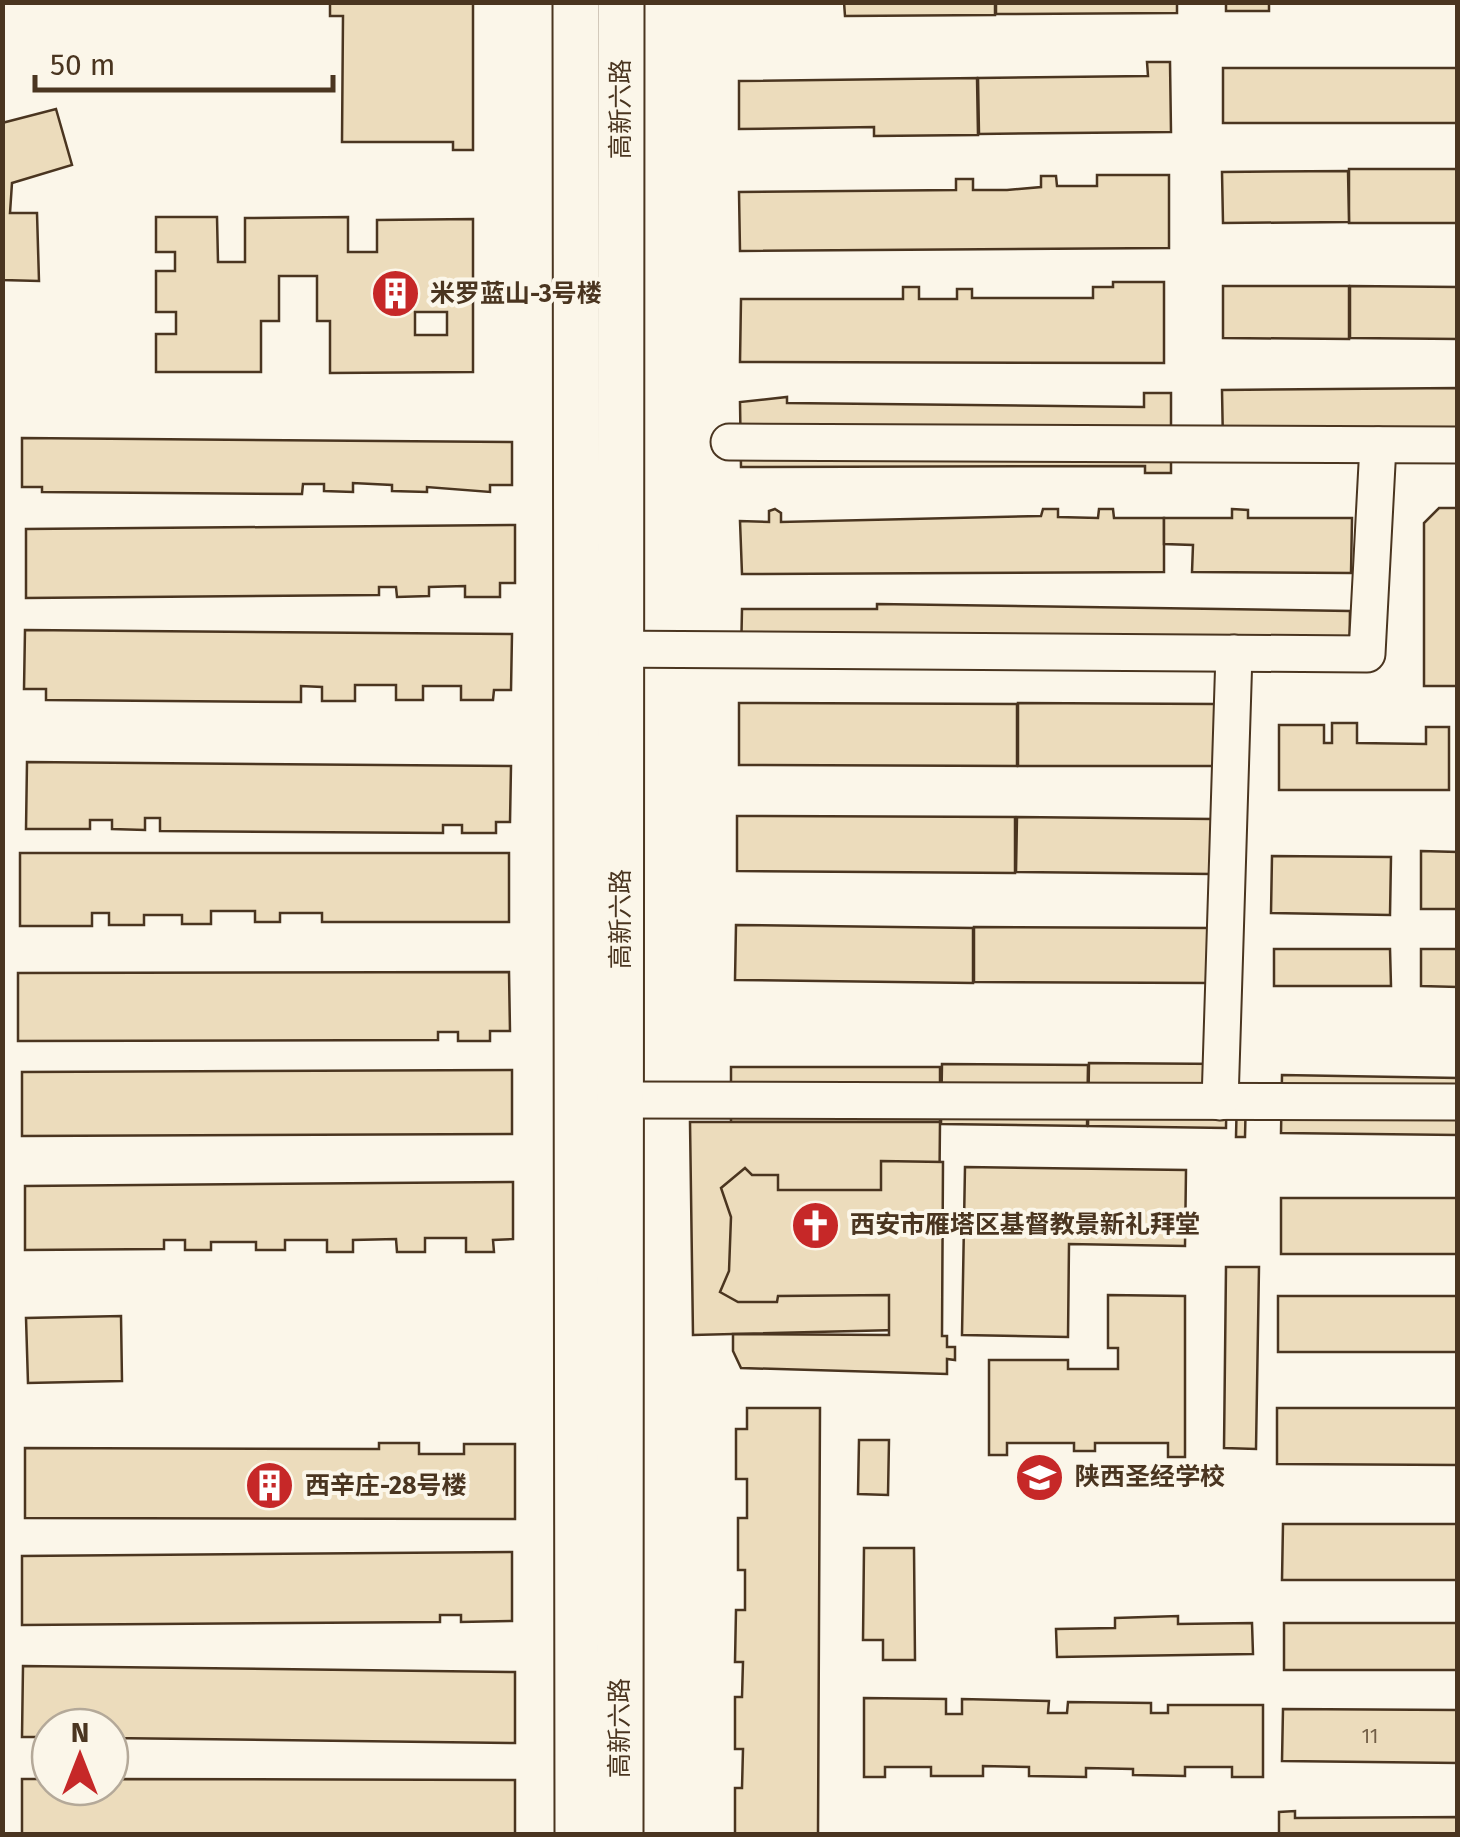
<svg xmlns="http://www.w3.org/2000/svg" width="1460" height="1837" font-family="'Fira Sans','Noto Sans SC',sans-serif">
<rect width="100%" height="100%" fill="#fbf6e9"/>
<g fill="#ecdcbc" stroke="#4a3520" stroke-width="2.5" fill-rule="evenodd">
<path d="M330,2H473V150H453V142H342L343,16H330Z"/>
<path d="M844,2H995V15L845,16Z"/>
<path d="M996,2H1177V13L996,14Z"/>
<rect x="1226" y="2" width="43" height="9"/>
<path d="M1147,62H1170L1171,132L979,134L978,78L1148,76Z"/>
<rect x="1223" y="68" width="235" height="55"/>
<path d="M977,78L978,135L874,136V127L739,129V81Z"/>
<path d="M56,109L72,165L12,183L10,213H37L39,281L2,280V123Z"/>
<rect x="1349" y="169" width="109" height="54"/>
<path d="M1348,171L1349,222L1223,223L1222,172Z"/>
<path d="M1097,175H1169V248L740,251L739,192L956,190V179H973V190H1007L1041,187V176H1056L1057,186H1097Z"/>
<path d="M156,217H217L218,262H245V218L348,217V252H377V220L473,219V372L330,373V321H317V276H279V321H261V372H156V334H176V312H156V271H175V252H156ZM415,312H447V335H415Z"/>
<path d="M1113,282H1164V363L740,362L741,299H903V287H919V299H957V289H972V298H1093V287H1113Z"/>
<path d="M1223,286H1349V339L1223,338Z"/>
<path d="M1350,286L1458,287V339L1350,338Z"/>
<path d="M1458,388V442L1223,444L1222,390Z"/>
<path d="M1144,393H1171V473H1145V466L741,467L740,402L787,397V403L1144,407Z"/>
<path d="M22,438L512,442V485H490V492L427,487V492L392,491V485L353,483V492L324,491V484H303L302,494L42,492V487H22Z"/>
<path d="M1439,508H1458V686H1424V523Z"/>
<path d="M775,509L781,513V522L1041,516L1043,509H1058V517L1098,518L1099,509H1113L1114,518H1164V572L742,574L740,521L769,522V511Z"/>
<path d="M1232,509L1248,510V518H1352L1351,573L1192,572L1193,545L1164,544V518H1232Z"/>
<path d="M515,525V583H500V597H465V586L429,587V596L397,597L396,587H379V595L26,598V529Z"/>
<path d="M877,604L1350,611L1349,667L741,658L742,609H877Z"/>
<path d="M25,630L512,634L511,690H494L493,700H461V686H423V700H396V685H355V701H322V687L301,686V702L46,700V689H24Z"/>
<path d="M739,703L1017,704V766L739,765Z"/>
<path d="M1018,703L1216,704V766H1018Z"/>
<path d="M1332,723H1357V743L1426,744V727H1449V790H1279V725H1324V743H1332Z"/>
<path d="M27,762L511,766L510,822H496V833H462V825H443V833L160,831V818H145V830L112,829V820H90V829H26Z"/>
<path d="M737,816L1015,817V873L737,871Z"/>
<path d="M1017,817L1212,819V874L1016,872Z"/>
<path d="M1421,851L1458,852V909H1421Z"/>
<path d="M20,853H509V922H322V913H280V922H255V911H211V924H182V915H144V925H109V913H92V926H20Z"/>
<path d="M1272,856L1391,857L1390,915L1271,913Z"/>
<path d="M736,925L973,928V983L735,980Z"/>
<path d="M974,927L1213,928L1212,983L974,982Z"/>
<path d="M1274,949H1390L1391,986H1274Z"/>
<path d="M1421,949H1458V987L1421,986Z"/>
<path d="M509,972L510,1031H490V1041H458V1032H438V1040L18,1041V973Z"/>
<path d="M1089,1063L1227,1064L1226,1128L1088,1126Z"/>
<path d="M942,1064L1088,1065L1087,1126L941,1124Z"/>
<rect x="731" y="1067" width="209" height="55"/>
<path d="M512,1070V1134L22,1136V1072Z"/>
<path d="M1282,1075L1458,1078V1135L1281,1133Z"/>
<path d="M1237,1093H1246L1245,1137H1236Z"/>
<path d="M690,1122H940L938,1329L693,1335Z"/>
<path d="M881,1161L943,1162L942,1336H947V1347H955V1360L947,1359V1374L741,1368L733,1351V1334L889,1335V1295L778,1296L777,1302H738L720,1292L729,1271L731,1217L721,1188L745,1168L752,1175H778V1190H881Z"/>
<path d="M965,1167L1186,1170L1185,1246L1069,1244L1068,1337L962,1335Z"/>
<path d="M513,1182V1239L493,1240L494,1252H466V1238H425V1252H397L396,1239L353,1240V1252H327V1240H285V1250H256V1242H211V1250H185V1240H164V1249L25,1250V1186Z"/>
<rect x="1281" y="1198" width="177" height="56"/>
<path d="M1226,1267H1259L1256,1449L1224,1448Z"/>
<path d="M1108,1295L1185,1296V1457H1168V1443H1095V1451H1074V1443H1007V1455H989V1360H1068V1369H1118V1348H1108Z"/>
<rect x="1278" y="1296" width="180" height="56"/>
<path d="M121,1316L122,1381L28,1383L26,1318Z"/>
<path d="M747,1408H820L818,1834H735V1788H742L743,1749H735V1697H742L743,1662H735L736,1610H745V1570H738V1518H747V1479H736V1429H747Z"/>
<path d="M1277,1408H1458V1465L1277,1464Z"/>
<path d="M859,1440H889L888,1495L858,1494Z"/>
<path d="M379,1443H419V1454H464V1444H515V1519L25,1518V1448L379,1449Z"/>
<path d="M1283,1524H1458V1580H1282Z"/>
<path d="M864,1548H914L915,1660H883V1640H863Z"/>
<path d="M512,1552V1621L461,1622V1615H440V1622L22,1625V1556Z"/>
<path d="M1178,1616V1624L1252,1623L1253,1654L1057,1657L1056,1629L1115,1628V1618Z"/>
<rect x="1284" y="1623" width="174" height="47"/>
<path d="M23,1666L515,1672V1743L110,1738V1727H50V1737H22Z"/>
<path d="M864,1698L946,1699V1714H962V1699L1049,1701L1048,1713H1067L1068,1702L1151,1703V1713H1168V1705H1263V1777H1232V1767H1185V1776L1133,1775V1769L1086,1768V1777L1029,1776V1767L983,1766V1776H931V1767H885V1777H864Z"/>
<path d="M1283,1709L1458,1710V1763L1282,1761Z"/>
<path d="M22,1779H50V1787H110V1779L515,1780V1834H22Z"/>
<path d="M1295,1811V1818L1458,1817V1834H1279V1812Z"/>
</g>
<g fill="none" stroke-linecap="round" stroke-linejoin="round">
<defs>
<g id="minor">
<path d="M729,442L1458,445"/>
<path d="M597,649L1367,654L1378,445"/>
<path d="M621,1100L1458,1102"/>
<path d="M1220,1102L1234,653"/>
</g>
<g id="tertiary">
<path d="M576,2L578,1834"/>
<path d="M620,1834L621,2"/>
</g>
</defs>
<use href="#minor" stroke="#4a3520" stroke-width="39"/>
<use href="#tertiary" stroke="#4a3520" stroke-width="49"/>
<use href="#minor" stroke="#fbf6e9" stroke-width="35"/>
<use href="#tertiary" stroke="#fbf6e9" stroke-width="45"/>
</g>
<defs>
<symbol id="building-disc" viewBox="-11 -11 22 22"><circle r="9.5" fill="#c62828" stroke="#fbf6e9"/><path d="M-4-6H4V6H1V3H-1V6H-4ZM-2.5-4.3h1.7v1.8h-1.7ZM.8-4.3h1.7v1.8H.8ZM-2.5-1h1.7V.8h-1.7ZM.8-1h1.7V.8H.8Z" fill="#fff"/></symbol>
<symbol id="church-disc" viewBox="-11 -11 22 22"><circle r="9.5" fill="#c62828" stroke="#fbf6e9"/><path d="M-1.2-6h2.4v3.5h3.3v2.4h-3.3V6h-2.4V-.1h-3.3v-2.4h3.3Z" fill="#fff"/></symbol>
<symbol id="university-disc" viewBox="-11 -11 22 22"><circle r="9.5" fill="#c62828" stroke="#fbf6e9"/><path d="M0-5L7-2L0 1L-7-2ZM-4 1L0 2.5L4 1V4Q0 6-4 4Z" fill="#fff"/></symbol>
</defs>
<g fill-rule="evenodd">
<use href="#building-disc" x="368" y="266" width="55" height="55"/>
<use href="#church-disc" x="788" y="1198" width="55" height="55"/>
<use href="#university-disc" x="1012" y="1450" width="55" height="55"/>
<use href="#building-disc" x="242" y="1458" width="55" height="55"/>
</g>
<g text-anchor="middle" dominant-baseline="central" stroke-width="8" stroke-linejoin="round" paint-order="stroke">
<g font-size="20" fill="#725f47">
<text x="1370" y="1736">11</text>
</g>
<g font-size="25" fill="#4a3520" stroke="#fbf6e9">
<text transform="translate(621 109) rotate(-90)">高新六路</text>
<text transform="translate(621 919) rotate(-90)">高新六路</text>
<text transform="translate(620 1728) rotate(-90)">高新六路</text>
</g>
<g font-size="25" font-weight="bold" fill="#4a3520" stroke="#fbf6e9" text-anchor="start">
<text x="430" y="294">米罗蓝山-3号楼</text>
<text x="850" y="1225">西安市雁塔区基督教景新礼拜堂</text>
<text x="1075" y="1477">陕西圣经学校</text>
<text x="305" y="1486">西辛庄-28号楼</text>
</g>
</g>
<rect width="1460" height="1837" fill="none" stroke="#4a3520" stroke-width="10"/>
<g transform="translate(80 1757)"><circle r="48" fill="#fbf6e9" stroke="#b4a999" stroke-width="2.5"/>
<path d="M0-8L18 38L0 25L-18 38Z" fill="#c62828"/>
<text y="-15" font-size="28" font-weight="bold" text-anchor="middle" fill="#4a3520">N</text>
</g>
<path d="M35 75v15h298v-15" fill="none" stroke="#4a3520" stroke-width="5"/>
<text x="50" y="75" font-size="30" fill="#4a3520" stroke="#fbf6e9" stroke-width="8" paint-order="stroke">50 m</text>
</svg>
